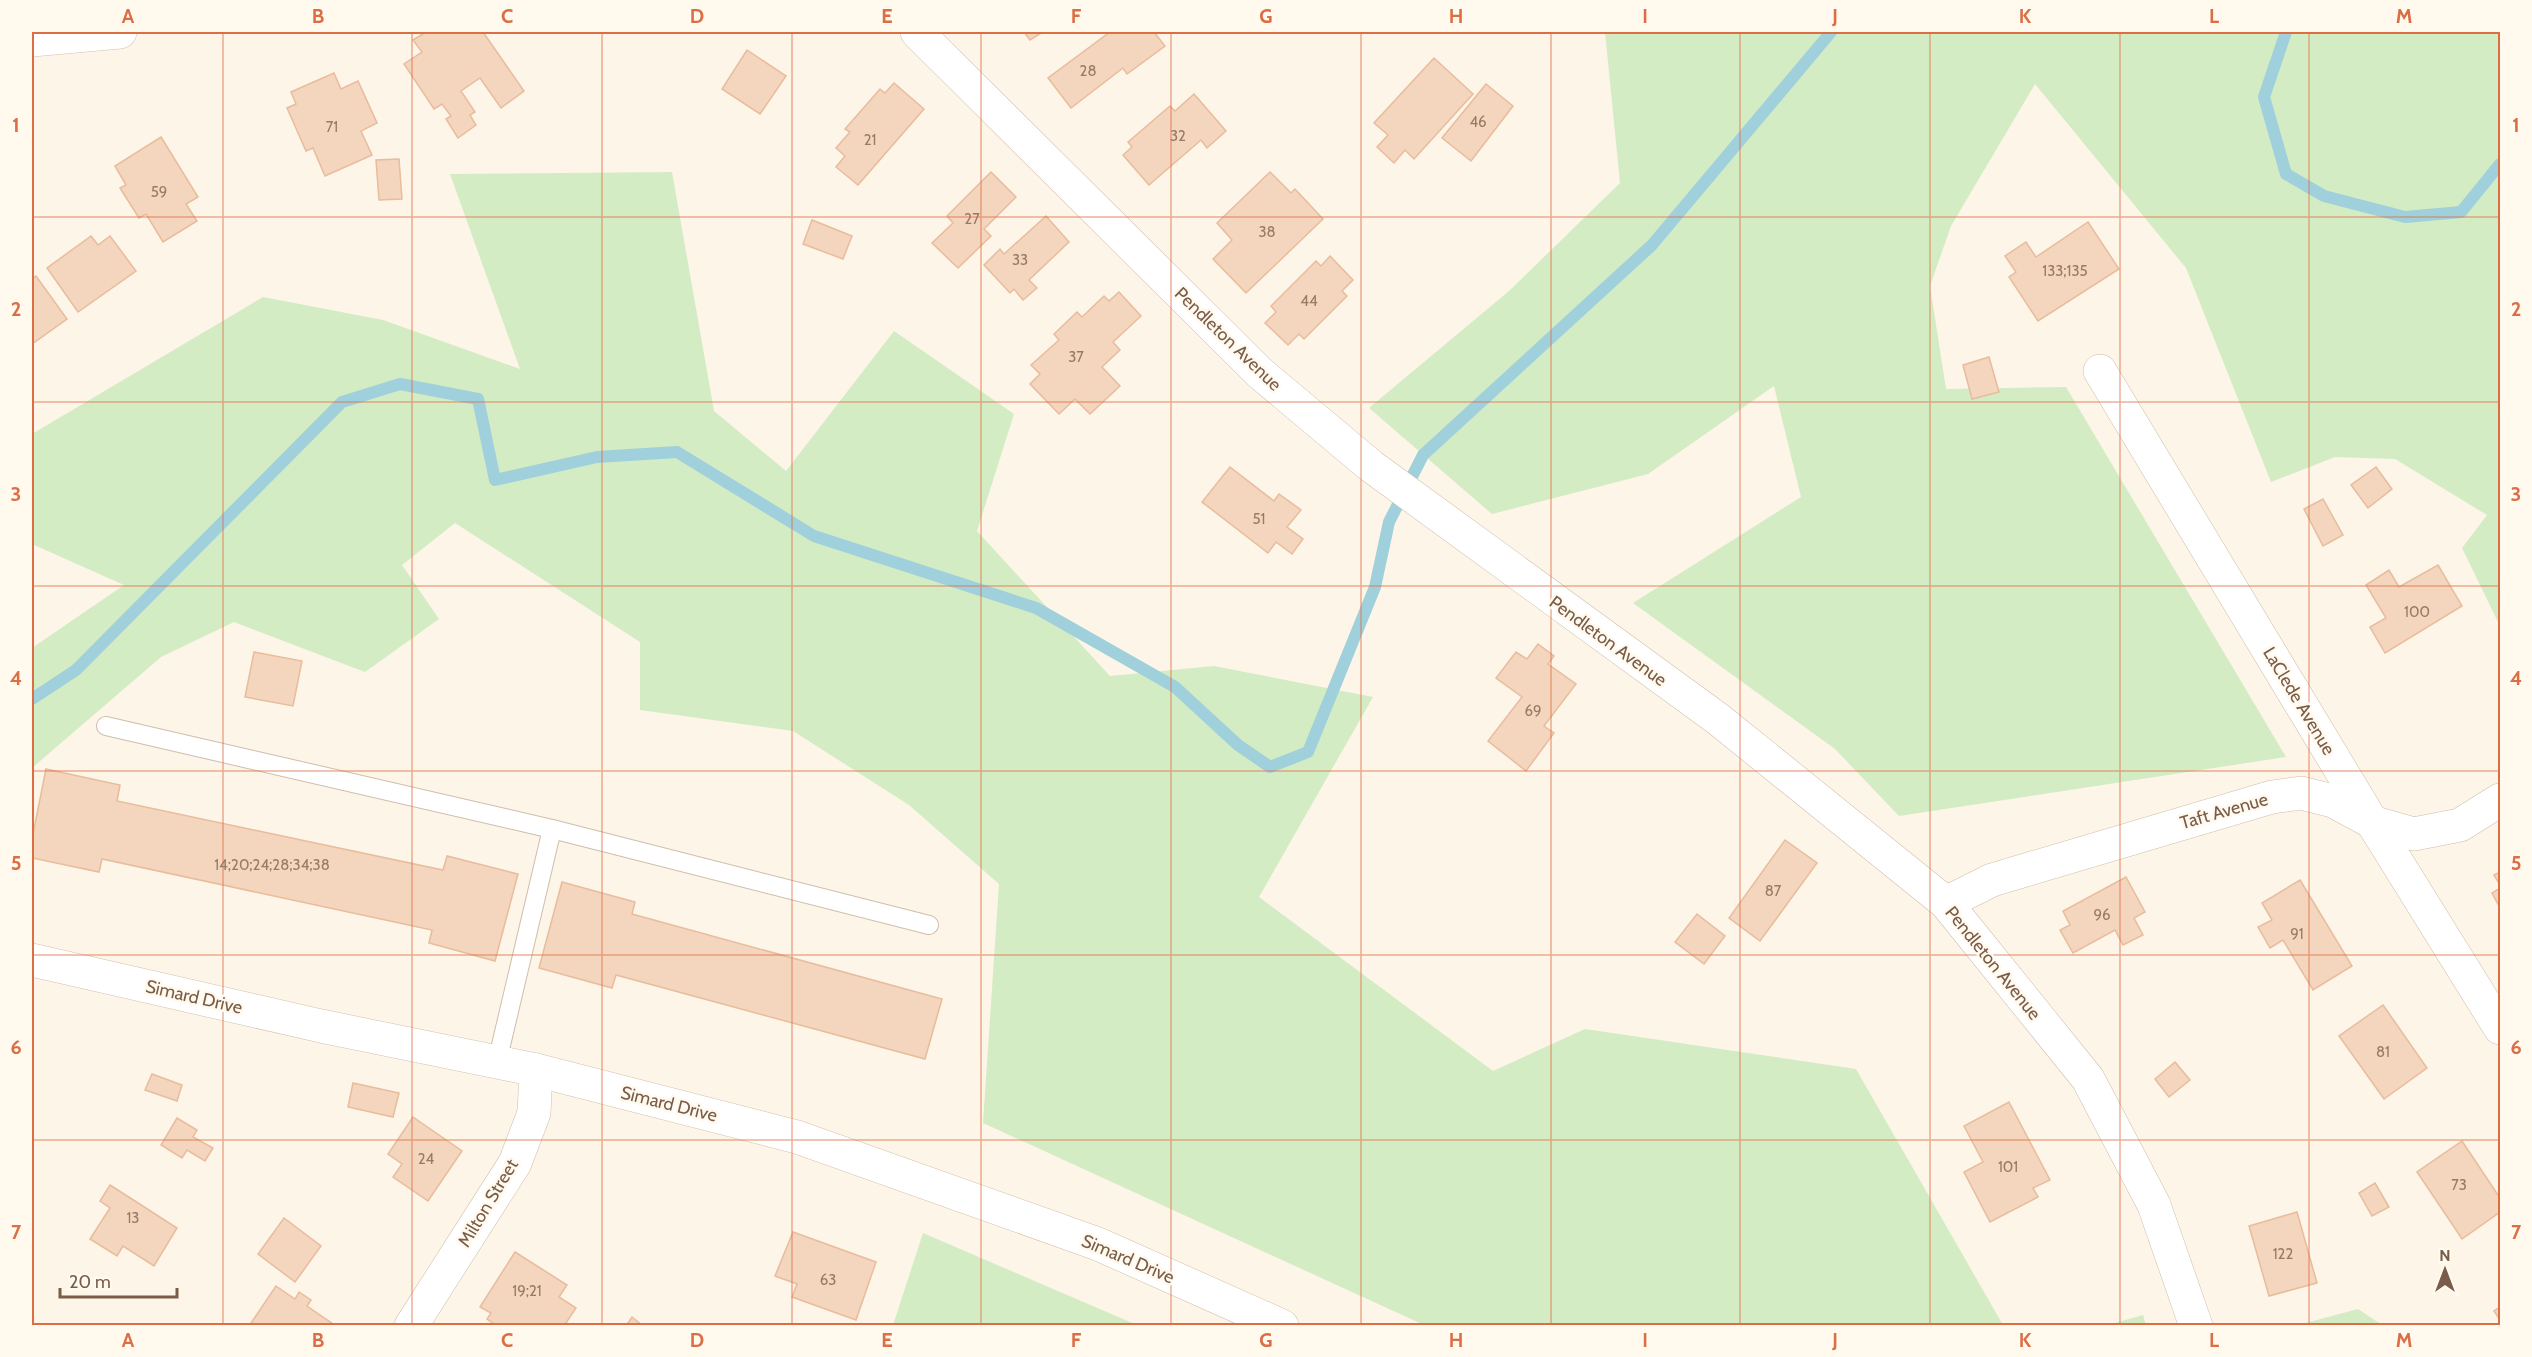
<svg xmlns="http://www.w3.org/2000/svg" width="2532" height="1357" font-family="Cabin,sans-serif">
<rect width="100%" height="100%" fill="#fdf5e7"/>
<g fill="#d3ecc4">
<path d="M1605,32H2500V621L2498,622L2462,548L2487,515L2395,459L2335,457L2271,482L2186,268L2035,84L1951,226L1930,286L1946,389L2066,387L2286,757L1899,816L1835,749L1633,603L1801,497L1774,386L1648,474L1492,514L1369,408L1509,291L1620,183Z"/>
<path d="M672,172L714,411L786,471L894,331L1014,414L977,531L1110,676L1214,666L1373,697L1259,897L1493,1071L1585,1029L1856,1069L2003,1325H1424L983,1123L999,884L909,805L793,731L640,710V642L455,523L402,565L439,619L365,672L234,622L161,657L32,768V648L124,585L32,544V434L263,297L383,320L520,369L450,174Z"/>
<path d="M923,1233L1137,1325H893Z"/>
<path d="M2358,1309L2382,1325H2298Z"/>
<path d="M2143,1315L2146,1325H2108Z"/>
</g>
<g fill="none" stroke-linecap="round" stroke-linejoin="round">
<g stroke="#9fd0db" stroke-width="12">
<path d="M2286,32L2264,97L2286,174L2324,196L2405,217L2461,212L2500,164"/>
<path d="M32,699L76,670L342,402L400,384L478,399L495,480L597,457L677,452L814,536L1036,608L1175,687L1238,745L1270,767L1308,752L1375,587L1389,522L1423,455L1652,245L1831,32"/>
</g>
</g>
<g fill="#f4d5bd" stroke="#e8bc9c" stroke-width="1.5">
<path d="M426,32H483L524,91L501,108L480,78L461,91L475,112L470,115L476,125L458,138L446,119L451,116L442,104L434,109L404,64L422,52L413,40Z"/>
<path d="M1024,32H1043L1030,40Z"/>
<path d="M1110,32H1154L1165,46L1127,74L1123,68L1071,108L1048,78Z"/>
<path d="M747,50L786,76L760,114L722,89Z"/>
<path d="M1434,58L1473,94L1414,159L1405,150L1394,163L1377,147L1388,135L1374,123Z"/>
<path d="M334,73L341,89L358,81L377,123L361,131L372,155L325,176L313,148L306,151L287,108L296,104L291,92Z"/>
<path d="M894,83L924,109L858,185L836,167L845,156L836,148L850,132L845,129L880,89L885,93Z"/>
<path d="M1486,84L1513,106L1471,161L1442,138Z"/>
<path d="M1194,94L1226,131L1207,148L1201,140L1149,185L1123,155L1132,147L1128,142L1170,106L1175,111Z"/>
<path d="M161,137L198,197L186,204L197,221L163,242L146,214L139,218L120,188L126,185L115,166Z"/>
<path d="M399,159L402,199L379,200L376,160Z"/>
<path d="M991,172L1016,197L984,229L991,236L958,268L932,243L953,223L947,216Z"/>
<path d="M1270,172L1291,193L1295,189L1323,219L1246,293L1213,259L1232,240L1217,223Z"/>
<path d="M1046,216L1069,242L1029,280L1037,288L1023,300L1014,289L1010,293L984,265L1000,249L1004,254Z"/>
<path d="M812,220L852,236L843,259L803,244Z"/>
<path d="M2088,222L2119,269L2038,321L2009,277L2016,272L2005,256L2026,242L2036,257Z"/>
<path d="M91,236L98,245L110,236L136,271L78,312L47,268Z"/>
<path d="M1330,256L1353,280L1342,291L1347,296L1304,339L1299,334L1288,345L1265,323L1276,312L1271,306L1316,261L1321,266Z"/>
<path d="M36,276L67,319L32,344V279Z"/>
<path d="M1119,292L1141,316L1113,342L1120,350L1102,367L1120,386L1090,414L1075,399L1059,414L1030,384L1040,374L1031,365L1059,340L1054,334L1077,312L1082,317L1104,296L1109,301Z"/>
<path d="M1989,357L1999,392L1972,399L1963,365Z"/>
<path d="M1230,467L1274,501L1279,494L1301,510L1287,527L1303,539L1292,554L1276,542L1268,553L1202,502Z"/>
<path d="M2376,467L2392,489L2368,508L2351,485Z"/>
<path d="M2323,499L2343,535L2323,546L2304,509Z"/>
<path d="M2438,565L2462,606L2385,653L2370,627L2386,618L2366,585L2389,570L2399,587Z"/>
<path d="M1538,644L1554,656L1548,664L1576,684L1544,726L1554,733L1526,771L1488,741L1522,697L1496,678L1516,652L1527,659Z"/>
<path d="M254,652L302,661L293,706L245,697Z"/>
<path d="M46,769L120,785L117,801L443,870L447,856L518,874L495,961L429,943L432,930L102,859L99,872L32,858V839Z"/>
<path d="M1785,840L1817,863L1760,941L1729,918Z"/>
<path d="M2500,872V885L2494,875Z"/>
<path d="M2126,877L2145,912L2134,918L2143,935L2123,945L2115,930L2073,953L2060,930L2070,925L2063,911Z"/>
<path d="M2300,880L2352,966L2313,990L2283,940L2270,948L2258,927L2272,920L2262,903Z"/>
<path d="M562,882L635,902L632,914L942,999L925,1059L616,975L612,988L539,968Z"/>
<path d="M2500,888V908L2492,893Z"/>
<path d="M1697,914L1725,936L1704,964L1675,942Z"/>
<path d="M2383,1005L2427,1068L2384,1099L2339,1036Z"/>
<path d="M2175,1062L2190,1080L2169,1097L2155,1079Z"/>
<path d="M152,1074L182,1085L177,1101L145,1090Z"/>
<path d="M353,1083L399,1093L393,1117L348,1107Z"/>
<path d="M2009,1102L2050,1180L2033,1188L2038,1197L1990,1222L1964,1172L1983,1162L1964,1126Z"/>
<path d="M413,1117L462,1151L428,1201L393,1177L402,1164L388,1154Z"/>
<path d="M177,1118L197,1130L193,1137L213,1148L205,1161L187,1150L182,1158L161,1145Z"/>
<path d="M2462,1141L2500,1198V1212L2462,1239L2417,1172Z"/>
<path d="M2375,1183L2389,1207L2372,1216L2359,1193Z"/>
<path d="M110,1185L177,1228L154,1266L123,1246L117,1256L90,1239L110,1208L100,1201Z"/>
<path d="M2297,1212L2317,1283L2269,1296L2249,1226Z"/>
<path d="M284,1218L321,1246L295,1282L258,1254Z"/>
<path d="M793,1232L876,1262L856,1320L792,1297L797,1284L775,1276Z"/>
<path d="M515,1252L567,1285L559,1297L576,1308L564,1326H497L487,1319L491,1313L480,1307Z"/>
<path d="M276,1286L295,1299L299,1292L311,1300L307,1306L336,1326H249Z"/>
<path d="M2500,1307V1320L2494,1311Z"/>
<path d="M632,1317L643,1326H626Z"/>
</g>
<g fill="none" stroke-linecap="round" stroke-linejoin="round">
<defs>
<g id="lane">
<path d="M106,726L552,829"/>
<path d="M497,1062L552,829L929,925"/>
</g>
<g id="street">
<path d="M917,32L1260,373L1371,466L1718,719L1946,903L2088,1079L2154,1205L2196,1326"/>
<path d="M2100,371L2372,822L2500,1028"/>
<path d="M1946,903L1992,880L2272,797L2301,793L2333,801L2372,822L2414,834L2460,825L2500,800"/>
<path d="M411,1326L515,1163L534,1113L536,1070"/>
</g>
<g id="secondary">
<path d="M32,40L120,32"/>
<path d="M32,960L321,1026L536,1070L797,1137L1098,1244L1282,1326"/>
</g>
</defs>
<use href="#lane" stroke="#d0bdab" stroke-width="20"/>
<use href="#street" stroke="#d0bdab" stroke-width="34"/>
<use href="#secondary" stroke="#d6c0ab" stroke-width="34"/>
<use href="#lane" stroke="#fff" stroke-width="18"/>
<use href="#street" stroke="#fff" stroke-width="33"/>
<use href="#secondary" stroke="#fff" stroke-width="33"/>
</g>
<path fill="none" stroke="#dc6e46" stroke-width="1.5" stroke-opacity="0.55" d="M223,32V1326M412,32V1326M602,32V1326M792,32V1326M981,32V1326M1171,32V1326M1361,32V1326M1551,32V1326M1740,32V1326M1930,32V1326M2120,32V1326M2309,32V1326M32,217H2500M32,402H2500M32,586H2500M32,771H2500M32,955H2500M32,1140H2500"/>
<g text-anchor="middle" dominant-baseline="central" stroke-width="5" stroke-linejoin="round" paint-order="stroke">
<g font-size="15" fill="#987a66">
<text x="1088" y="71">28</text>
<text x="1478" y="122">46</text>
<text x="332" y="127">71</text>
<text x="1178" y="136">32</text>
<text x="870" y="140">21</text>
<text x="159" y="192">59</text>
<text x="972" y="219">27</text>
<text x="1267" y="232">38</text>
<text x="1020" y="260">33</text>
<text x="2065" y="271">133;135</text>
<text x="1309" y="301">44</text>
<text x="1076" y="357">37</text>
<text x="1259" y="519">51</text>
<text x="2417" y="612">100</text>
<text x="1533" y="711">69</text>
<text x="272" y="865">14;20;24;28;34;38</text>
<text x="1773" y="891">87</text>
<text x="2102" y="915">96</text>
<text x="2297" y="934">91</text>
<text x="2383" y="1052">81</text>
<text x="426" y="1159">24</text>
<text x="2008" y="1167">101</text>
<text x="2459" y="1185">73</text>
<text x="133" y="1218">13</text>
<text x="2283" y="1254">122</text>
<text x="828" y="1280">63</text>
<text x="527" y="1291">19;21</text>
</g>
<g font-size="18" fill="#795c49" stroke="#fff9ee">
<text transform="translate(1228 339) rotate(44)">Pendleton Avenue</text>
<text transform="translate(1608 641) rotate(36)">Pendleton Avenue</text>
<text transform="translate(2299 701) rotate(59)">LaClede Avenue</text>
<text transform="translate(2224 811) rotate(-16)">Taft Avenue</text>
<text transform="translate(1993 963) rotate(51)">Pendleton Avenue</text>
<text transform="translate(194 997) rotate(13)">Simard Drive</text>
<text transform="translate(669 1104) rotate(14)">Simard Drive</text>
<text transform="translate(488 1203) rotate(-59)">Milton Street</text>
<text transform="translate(1128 1259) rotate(23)">Simard Drive</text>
</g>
</g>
<rect width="2532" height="1357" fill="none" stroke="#fff9ee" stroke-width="66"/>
<g transform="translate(2445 1270)" stroke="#fff9ee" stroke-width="4.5" paint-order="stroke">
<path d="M0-4.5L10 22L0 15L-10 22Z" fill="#795c49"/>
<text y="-9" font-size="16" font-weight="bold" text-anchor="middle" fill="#795c49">N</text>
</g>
<path d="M60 1288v9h117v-9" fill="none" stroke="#795c49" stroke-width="3"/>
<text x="69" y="1288" font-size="18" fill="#795c49" stroke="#fff9ee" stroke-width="4.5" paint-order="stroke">20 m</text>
<rect x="33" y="33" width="2466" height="1291" fill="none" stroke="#dc6e46" stroke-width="2"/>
<g font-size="20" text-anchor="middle" font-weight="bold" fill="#dc6e46">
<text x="128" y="23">A</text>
<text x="318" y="23">B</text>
<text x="507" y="23">C</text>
<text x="697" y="23">D</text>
<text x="887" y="23">E</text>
<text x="1076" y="23">F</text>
<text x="1266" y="23">G</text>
<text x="1456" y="23">H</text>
<text x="1645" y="23">I</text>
<text x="1835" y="23">J</text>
<text x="2025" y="23">K</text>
<text x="2214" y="23">L</text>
<text x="2404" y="23">M</text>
<text x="16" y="132">1</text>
<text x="2516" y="132">1</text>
<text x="16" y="316">2</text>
<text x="2516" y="316">2</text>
<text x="16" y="501">3</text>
<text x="2516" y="501">3</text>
<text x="16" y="685">4</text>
<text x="2516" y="685">4</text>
<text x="16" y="870">5</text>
<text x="2516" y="870">5</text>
<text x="16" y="1054">6</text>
<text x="2516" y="1054">6</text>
<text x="16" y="1239">7</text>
<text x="2516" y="1239">7</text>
<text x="128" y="1347">A</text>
<text x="318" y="1347">B</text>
<text x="507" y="1347">C</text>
<text x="697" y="1347">D</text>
<text x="887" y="1347">E</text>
<text x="1076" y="1347">F</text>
<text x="1266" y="1347">G</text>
<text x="1456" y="1347">H</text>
<text x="1645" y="1347">I</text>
<text x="1835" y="1347">J</text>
<text x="2025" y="1347">K</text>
<text x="2214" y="1347">L</text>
<text x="2404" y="1347">M</text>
</g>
</svg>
